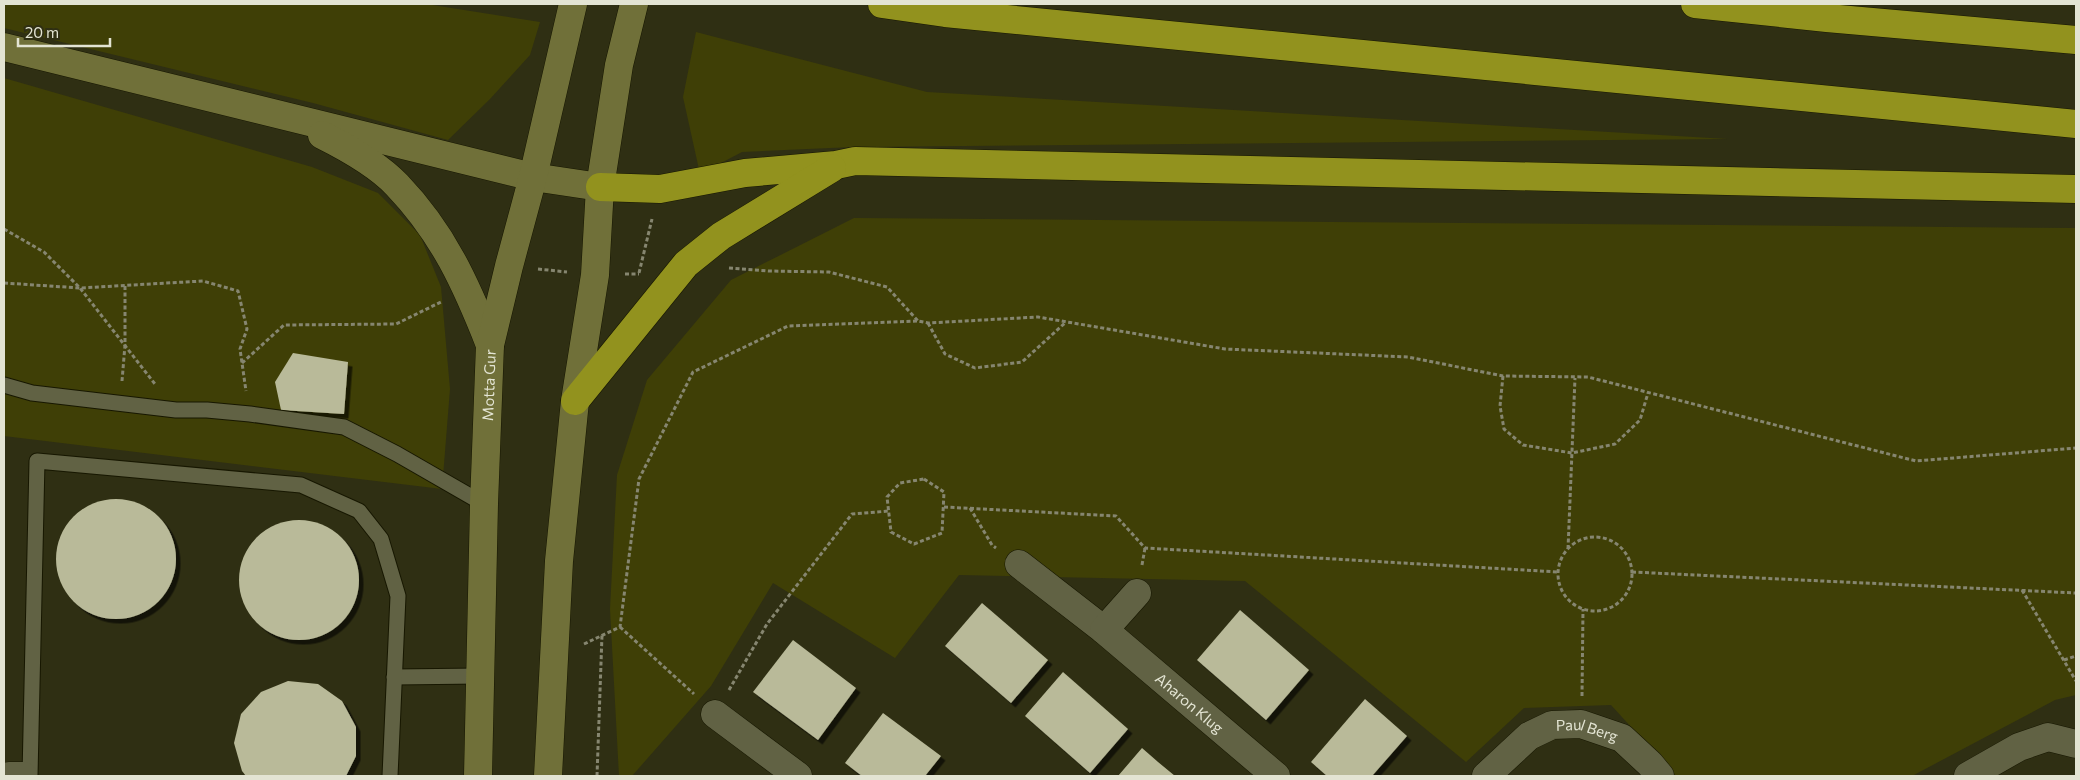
<svg xmlns="http://www.w3.org/2000/svg" width="2080" height="780" font-family="Commissioner,sans-serif">
<defs>
<filter id="shadow"><feDropShadow dx="4.5" dy="4.5" stdDeviation="0" flood-color="#0009"/></filter>
</defs>
<rect width="100%" height="100%" fill="#2f2f13"/>
<g fill="#3f3f06">
<path d="M4,4H426L540,22L530,55L490,99L448,140L313,103L4,28Z"/>
<path d="M696,32L927,92L1728,139L853,147L742,152L700,174L683,97Z"/>
<path d="M4,78L312,167L378,193L420,235L441,287L450,389L442,489L4,436Z"/>
<path d="M854,218L2076,228V695L2055,700L1912,776H1676L1611,705L1524,708L1466,762L1245,581L959,575L895,658L773,583L711,686L632,776H619L610,609L617,475L647,380L731,280Z"/>
</g>
<g fill="#b9ba99" filter="url(#shadow)">
<path d="M293,353L348,362L344,414L281,410L275,382Z"/>
<circle cx="116" cy="559" r="60"/>
<circle cx="299" cy="580" r="60"/>
<path d="M982,603L1048,660L1011,703L945,646Z"/>
<path d="M1240,610L1309,670L1266,720L1197,660Z"/>
<path d="M793,640L856,688L818,740L753,692Z"/>
<path d="M1063,672L1128,729L1090,773L1025,716Z"/>
<path d="M288,681L318,684L342,701L356,727V756L346,776H246L242,771L234,743L241,714L261,692Z"/>
<path d="M1365,699L1407,736L1372,776H1327L1311,762Z"/>
<path d="M883,713L941,756L925,776H862L845,763Z"/>
<path d="M1142,748L1158,762L1175,776H1118Z"/>
</g>
<g fill="none" stroke-linecap="round" stroke-linejoin="round">
<defs>
<g id="lane">
<path d="M4,385L32,393L176,410H207L250,414L344,427L397,454L484,504"/>
<path d="M394,677L480,676"/>
<path d="M30,776L37,461L301,485L359,511L381,539L398,596L390,776"/>
</g>
<g id="street">
<path d="M1019,564L1104,630"/>
<path id="s1" d="M1137,593L1104,630L1276,776"/>
<path d="M715,714L798,776"/>
<path d="M9,776H23"/>
<path id="s2" d="M1486,776L1529,736L1552,725L1581,724L1622,738L1650,764L1660,776"/>
<path d="M1968,776L2019,747L2048,737L2076,744"/>
</g>
<g id="secondary">
<path d="M4,47L533,177L600,187"/>
<path d="M322,135C346,147 379,166 397,185C443,233 466,284 490,345"/>
<path id="s3" d="M478,776L484,504L490,345L509,266L533,177L573,4"/>
<path d="M548,776L559,561L575,401L595,275L600,187L619,65L634,4"/>
</g>
<g id="highway">
<path d="M882,4L945,13L2076,124"/>
<path d="M1695,4L1827,18L2076,40"/>
<path d="M600,187L660,189L745,173L836,165L855,161L2076,189"/>
<path d="M575,401L686,264L721,236L832,168"/>
</g>
</defs>
<use href="#lane" stroke="#171700" stroke-width="17"/>
<use href="#street" stroke="#171700" stroke-width="29"/>
<use href="#secondary" stroke="#171700" stroke-width="29"/>
<use href="#highway" stroke="#171700" stroke-width="29"/>
<g stroke="#868670" stroke-width="3" stroke-dasharray="4 2.5" stroke-linecap="butt">
<path d="M4,229L44,252L80,288L155,384"/>
<path d="M729,268L768,271L829,272L887,287L918,321"/>
<path d="M538,269L567,272"/>
<path d="M639,273L652,219"/>
<path d="M625,274H639"/>
<path d="M4,283L80,288L203,281L238,291L247,329L240,349L246,391"/>
<path d="M928,323L945,354L975,368L1022,362L1066,322"/>
<path d="M242,363L284,325L396,324L441,302"/>
<path d="M1503,376L1500,406L1504,429L1523,445L1572,453L1615,444L1640,420L1648,393"/>
<path d="M122,381L125,345V286"/>
<path d="M924,479L944,492L942,533L914,544L891,532L887,497L900,483Z"/>
<path d="M944,507L1116,516L1145,548L1558,572"/>
<path d="M970,508L992,545L996,548"/>
<circle cx="1595" cy="574" r="37"/>
<path d="M1568,549L1575,378"/>
<path d="M1142,565L1145,548"/>
<path d="M1632,572L2076,593"/>
<path d="M2022,590L2076,681"/>
<path d="M620,627L694,694"/>
<path d="M584,644L620,627L639,479L693,372L788,326L918,321L928,323L1038,317L1225,349L1408,357L1503,376L1588,377L1916,461L2076,448"/>
<path d="M2064,660L2076,656"/>
<path d="M729,690L767,624L852,514L889,511"/>
<path d="M1582,696L1583,609"/>
<path d="M597,776L602,635"/>
</g>
<use href="#lane" stroke="#616244" stroke-width="15"/>
<use href="#street" stroke="#616244" stroke-width="28"/>
<use href="#secondary" stroke="#707039" stroke-width="28"/>
<use href="#highway" stroke="#92921e" stroke-width="28"/>
</g>
<g text-anchor="middle" dominant-baseline="central" stroke-width="5" stroke-linejoin="round" paint-order="stroke">
<g font-size="15" fill="#e3e4d3" stroke="#2f2f13">
<text stroke="none"><textPath href="#s3" startOffset="391">Motta Gur</textPath></text>
<text stroke="none"><textPath href="#s1" startOffset="162">Aharon Klug</textPath></text>
<text stroke="none"><textPath href="#s2" startOffset="120">Paul Berg</textPath></text>
</g>
</g>
<rect width="2080" height="780" fill="none" stroke="#e3e4d3" stroke-width="10"/>
<path d="M18 38v8h92v-8" fill="none" stroke="#e3e4d3" stroke-width="2.5"/>
<text x="25" y="38" font-size="15" fill="#e3e4d3" stroke="#2f2f13" stroke-width="4" paint-order="stroke">20 m</text>
</svg>
